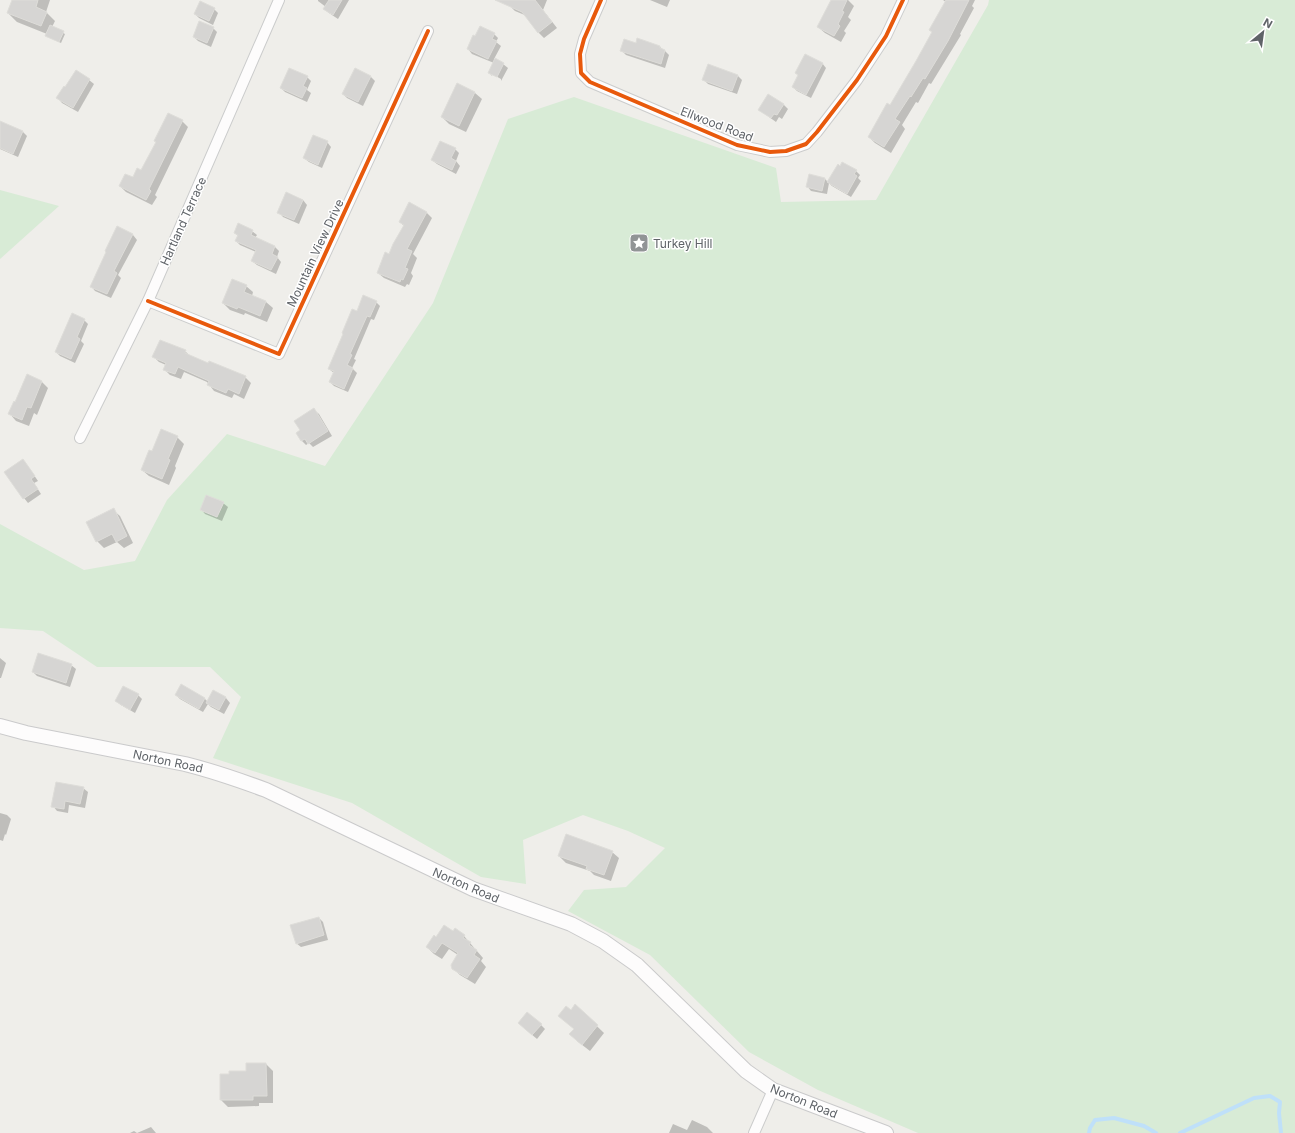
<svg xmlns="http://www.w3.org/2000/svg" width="1295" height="1133" font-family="Inter,sans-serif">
<rect width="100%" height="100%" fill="#efeeea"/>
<g fill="#d8ebd6">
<path d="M989,0H1295V1133H918L818,1090L749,1052L650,955L568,911L584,890L626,887L665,848L628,831L583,815L523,840L526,884L481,877L352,803L213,758L241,697L210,667H97L43,631L0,628V524L84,570L135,561L167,500L227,434L325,466L433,303L508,119L574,97L776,168L781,202L876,200L988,5Z"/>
<path d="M0,190L59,206L0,259Z"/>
</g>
<g fill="#0003">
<path d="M13,0H50L46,12L55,21L52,27L65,34L61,43L48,37L47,34L17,22L8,13Z"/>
<path d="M318,0H349L338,19L329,13L324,9L326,7L318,1Z"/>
<path d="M512,0H547L543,10L557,28L544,38L538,32L527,16L515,11L509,5Z"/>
<path d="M650,0H670L667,7Z"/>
<path d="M832,0H848L854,6L848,17L851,20L844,31L846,33L841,42L825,33L818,27Z"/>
<path d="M943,0H975L972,6L974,8L960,34L961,35L931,84L929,83L918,103L916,102L902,125L905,129L891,153L875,143L869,137L891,106L933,33L946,2Z"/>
<path d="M214,9L218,13L213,25L199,18L195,14Z"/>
<path d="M213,28L217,32L211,47L198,41L194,37Z"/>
<path d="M494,34L498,38L496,42L501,46L494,59L503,64L508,68L501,81L493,77L501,81V79L492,74V76L489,72L494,63L472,54L468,49Z"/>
<path d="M636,45L660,47L665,51L669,55L665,68L626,55L622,51Z"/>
<path d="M822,63L826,68L811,98L797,91L793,87Z"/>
<path d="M355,69L371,77L375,81L363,106L347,98L343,94Z"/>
<path d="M737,75L742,80L737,94L708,84L704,80Z"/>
<path d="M307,77L311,81L307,90L311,93L307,102L285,92L281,88Z"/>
<path d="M89,80L94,84L78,112L62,103L58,98Z"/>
<path d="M457,84L475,93L482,99L466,132L449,124L442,117Z"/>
<path d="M769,96L784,105L788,109L782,119L779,117L776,122L759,110Z"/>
<path d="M168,114L182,121L188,127L155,195L157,197L152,205L126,192L120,186L133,179L142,172L157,142Z"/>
<path d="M4,124L23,132L27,136L18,157L0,149V133Z"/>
<path d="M327,142L331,147L322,168L309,162L304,158Z"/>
<path d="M455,149L459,153L456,161L460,166L456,174L437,164L432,160Z"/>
<path d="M856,171L860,175L858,178L861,181L851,197L832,186L829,183L827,194L811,191L807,186L810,176L825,179L828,182Z"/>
<path d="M287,193L303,200L307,205L299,224L283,217L279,212Z"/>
<path d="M426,212L432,218L413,254L417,258L411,273L413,276L409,285L407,284L405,287L384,278L378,273L390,255L404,226L400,222Z"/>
<path d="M118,228L133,235L137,240L118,275L121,278L111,298L95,291L91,286Z"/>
<path d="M252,231L257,235L255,238L275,247L279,251L277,257L281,262L276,274L257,265L252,261L256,252L240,245L236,241L238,236L235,233Z"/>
<path d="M246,286L253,292L252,296L266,302L273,308L267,322L245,313L244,315L230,310L223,303Z"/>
<path d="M376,302L380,306L374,320L371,319L354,359L356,360L352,368L357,373L348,392L334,386L330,382L334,373L329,369L344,334L357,312Z"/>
<path d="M84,320L88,324L81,341L84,344L75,363L60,356L56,352Z"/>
<path d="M185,351L191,357L245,377L251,383L244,399L234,394L232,398L214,391L207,382L184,372L181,379L170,375L164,369L166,365L159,362L154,357Z"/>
<path d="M41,381L48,388L37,415L34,413L29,426L16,421L10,414L16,404Z"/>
<path d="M314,410L319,414L332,436L313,447L309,443L306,445L302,441L297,433L301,431Z"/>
<path d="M177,437L184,444L175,466L176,468L169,485L149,476L142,470L152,453Z"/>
<path d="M27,465L38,481L34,483L41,494L28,503L24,498Z"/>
<path d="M223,503L228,507L222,521L205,514L201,509Z"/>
<path d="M113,510L120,516L133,543L124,548L117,542L104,548L97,541Z"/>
<path d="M0,658L6,663L1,678H0Z"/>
<path d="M71,665L76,669L70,687L37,676L33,672Z"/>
<path d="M213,691L226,698L230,703L224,714L211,707L208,704L203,712L180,699L176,695L204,698L208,702Z"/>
<path d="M138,695L142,699L135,713L121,705L116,701Z"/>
<path d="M83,788L88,792L85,808L69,805L68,813L57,811L53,806Z"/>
<path d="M0,813L7,815L11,819L6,835L5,834L3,841L0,840Z"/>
<path d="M612,852L619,858L611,881L594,875L590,871L566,863L559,856Z"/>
<path d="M319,918L323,922L328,940L301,947L296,943Z"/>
<path d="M453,932L464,936L483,958L481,961L486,967L475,984L460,975L453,968L458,955L449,949L442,959L434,954L427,947L437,938Z"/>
<path d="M576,1006L604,1033L590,1051L577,1041L574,1029Z"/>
<path d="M541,1025L545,1029L537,1039L524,1028Z"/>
<path d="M266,1064L273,1071V1103H259V1106L228,1107L221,1100V1075H230L247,1072Z"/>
<path d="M692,1120L707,1127L713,1133H669L673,1124L687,1130Z"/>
<path d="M151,1127L156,1133H130L134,1131L137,1133Z"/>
</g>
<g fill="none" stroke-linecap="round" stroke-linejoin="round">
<g stroke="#bfe0f9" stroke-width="4">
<path d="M1089,1133L1090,1128L1095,1120L1114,1118L1144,1126L1156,1133"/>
<path d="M1180,1133L1254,1098L1270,1096L1280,1102L1279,1113L1281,1133"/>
</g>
</g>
<g fill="#d6d5d3" stroke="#deddd9">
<path d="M12,0H38L36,7L47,12L41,26L7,13Z"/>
<path d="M329,0H342L333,15L323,9Z"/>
<path d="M495,0H535L552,22L538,33L522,12Z"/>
<path d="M831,0H847L842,11L844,12L838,24L840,26L834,36L817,27Z"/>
<path d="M946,0H969L948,41L925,79L923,78L911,97L910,96L895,119L900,122L884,147L868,137L887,103L890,105L916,61L932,32L929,30Z"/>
<path d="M200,1L215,8L209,21L194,14Z"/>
<path d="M199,21L214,27L207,43L193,37Z"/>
<path d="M50,25L64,31L59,42L45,36Z"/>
<path d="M480,26L495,33L492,39L497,41L488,59L467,49L473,35L475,36Z"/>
<path d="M637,38L660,46V48L665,50L661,64L620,51L624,39L636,43Z"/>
<path d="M805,54L823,63L806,95L792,87L798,75L795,73Z"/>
<path d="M495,58L504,63L497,77L488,73Z"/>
<path d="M708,64L738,75L732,91L702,80Z"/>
<path d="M289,68L308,76L303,86L307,88L302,98L280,88Z"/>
<path d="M355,68L371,76L358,102L342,94Z"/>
<path d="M76,70L90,79L73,108L56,98L64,86L65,87Z"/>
<path d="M457,83L475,92L459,126L441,117Z"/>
<path d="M768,94L784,104L777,115L774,114L771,118L758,110Z"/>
<path d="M168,113L183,120L149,189L151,191L146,200L119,186L125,174L133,177L137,168L141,170L156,142L154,141Z"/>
<path d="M0,121L23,131L13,154L0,148Z"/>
<path d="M313,135L328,141L318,165L303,158Z"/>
<path d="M440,141L456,148L451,158L456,161L452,170L431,160Z"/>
<path d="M842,162L857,170L854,174L857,176L847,194L827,182L838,164L840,166Z"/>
<path d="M809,174L825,178L822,191L806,187Z"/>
<path d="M286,192L303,200L294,220L277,213Z"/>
<path d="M409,202L427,212L407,249L412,251L405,268L408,269L403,280L401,279L400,282L377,273L385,252L389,254L393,244L404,225L399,222Z"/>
<path d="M238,223L253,230L251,235L275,246L272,254L278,257L271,270L251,261L256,250L235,241L238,235L234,233Z"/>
<path d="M117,226L133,234L114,271L117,273L107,294L90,287L106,252L105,251Z"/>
<path d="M232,279L247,285L244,292L266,301L260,316L238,307L237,309L222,303Z"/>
<path d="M363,295L377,301L370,317L367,316L350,354L352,355L347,365L353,368L344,389L329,382L334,371L328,369L343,334L342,333L352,309L357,311Z"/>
<path d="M72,313L85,319L77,337L80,339L71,359L55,352Z"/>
<path d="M160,340L186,350L185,353L208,363L209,361L246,376L239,394L228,389L226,393L207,385L209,381L178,367L175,374L163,370L166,363L152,357Z"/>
<path d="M27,374L42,381L31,408L27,407L22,420L8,414L14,401L15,402Z"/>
<path d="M314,408L328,431L308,444L305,439L301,441L296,433L300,430L294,421Z"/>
<path d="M161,429L178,436L168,459L170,460L162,479L141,470L149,450L152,451Z"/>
<path d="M23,459L35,476L31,479L38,489L23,499L4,472Z"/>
<path d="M206,495L224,502L217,517L200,510Z"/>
<path d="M114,508L127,536L116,542L112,534L96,542L86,522Z"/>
<path d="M38,653L72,664L66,683L32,672Z"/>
<path d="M181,684L205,698L199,709L175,695Z"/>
<path d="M123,686L139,694L130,710L115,701Z"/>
<path d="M213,690L226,697L219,710L206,703Z"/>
<path d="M56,782L84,787L80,804L65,801L64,809L51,807Z"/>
<path d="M566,834L613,851L604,875L586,869L587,866L558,856Z"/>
<path d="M319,917L324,935L296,944L290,925Z"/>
<path d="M444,925L453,931L455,928L465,935L463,938L471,942L469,945L477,950L474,955L480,959L467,978L452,969L451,965L458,953L442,943L435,953L426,947L434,935L436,937Z"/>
<path d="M575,1004L598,1025L582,1045L569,1034L574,1029L558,1016L566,1006L571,1010Z"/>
<path d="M527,1012L542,1024L532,1035L518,1023Z"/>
<path d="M246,1063H266L267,1096H253V1100H220V1074H229V1071H246Z"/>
</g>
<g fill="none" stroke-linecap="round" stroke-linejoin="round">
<defs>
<g id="minor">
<path d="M601,0L584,39L580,54L581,73L590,82L737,145L770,152L786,151L806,144L817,132L857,80L886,36L903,0"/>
<path d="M148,301L279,354L428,31"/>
<path d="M80,438L148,301L279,0"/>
<path d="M754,1133L773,1090"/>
</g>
<path id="secondary" d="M0,726L26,733L185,764C213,771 239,780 266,790L473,889L571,924L603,941L637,965L746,1071L773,1090L886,1133"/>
</defs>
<use href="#minor" stroke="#cbcccc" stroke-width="12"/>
<use href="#secondary" stroke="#cacacb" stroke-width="16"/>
<use href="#minor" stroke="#fdfcfc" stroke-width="10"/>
<use href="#secondary" stroke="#fdfcfc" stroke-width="14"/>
<defs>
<g id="cycleway">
<path d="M601,0L584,39L580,54L581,73L590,82L737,145L770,152L786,151L806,144L817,132L857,80L886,36L903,0"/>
<path d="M148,301L279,354L428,31"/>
</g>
</defs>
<use href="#cycleway" stroke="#fff" stroke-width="6"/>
<use href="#cycleway" stroke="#e8590c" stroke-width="4"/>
</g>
<defs>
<symbol id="sight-square" viewBox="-11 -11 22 22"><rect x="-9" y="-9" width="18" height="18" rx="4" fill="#919496" stroke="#fff"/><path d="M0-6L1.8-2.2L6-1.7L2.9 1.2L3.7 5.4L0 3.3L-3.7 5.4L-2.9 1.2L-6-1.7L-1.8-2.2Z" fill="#fff"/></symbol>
</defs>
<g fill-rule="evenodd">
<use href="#sight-square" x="628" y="232" width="22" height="22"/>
</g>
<g text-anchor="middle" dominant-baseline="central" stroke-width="3" stroke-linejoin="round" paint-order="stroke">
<g font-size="12" fill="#5f6368" stroke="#fff">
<text transform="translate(717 124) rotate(21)">Ellwood Road</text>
<text transform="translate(183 221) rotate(-66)">Hartland Terrace</text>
<text transform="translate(315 253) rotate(-65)">Mountain View Drive</text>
<text transform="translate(168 761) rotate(12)">Norton Road</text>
<text transform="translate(466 885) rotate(23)">Norton Road</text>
<text transform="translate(804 1101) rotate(22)">Norton Road</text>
</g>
<g font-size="12" fill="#5f6368" stroke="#fff" text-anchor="start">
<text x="653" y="243">Turkey Hill</text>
</g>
</g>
<g transform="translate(1263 32) rotate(29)" stroke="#ffffff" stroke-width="3" paint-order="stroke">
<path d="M0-3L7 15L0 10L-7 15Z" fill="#5f6368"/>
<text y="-6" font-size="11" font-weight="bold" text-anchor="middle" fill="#5f6368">N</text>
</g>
</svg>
